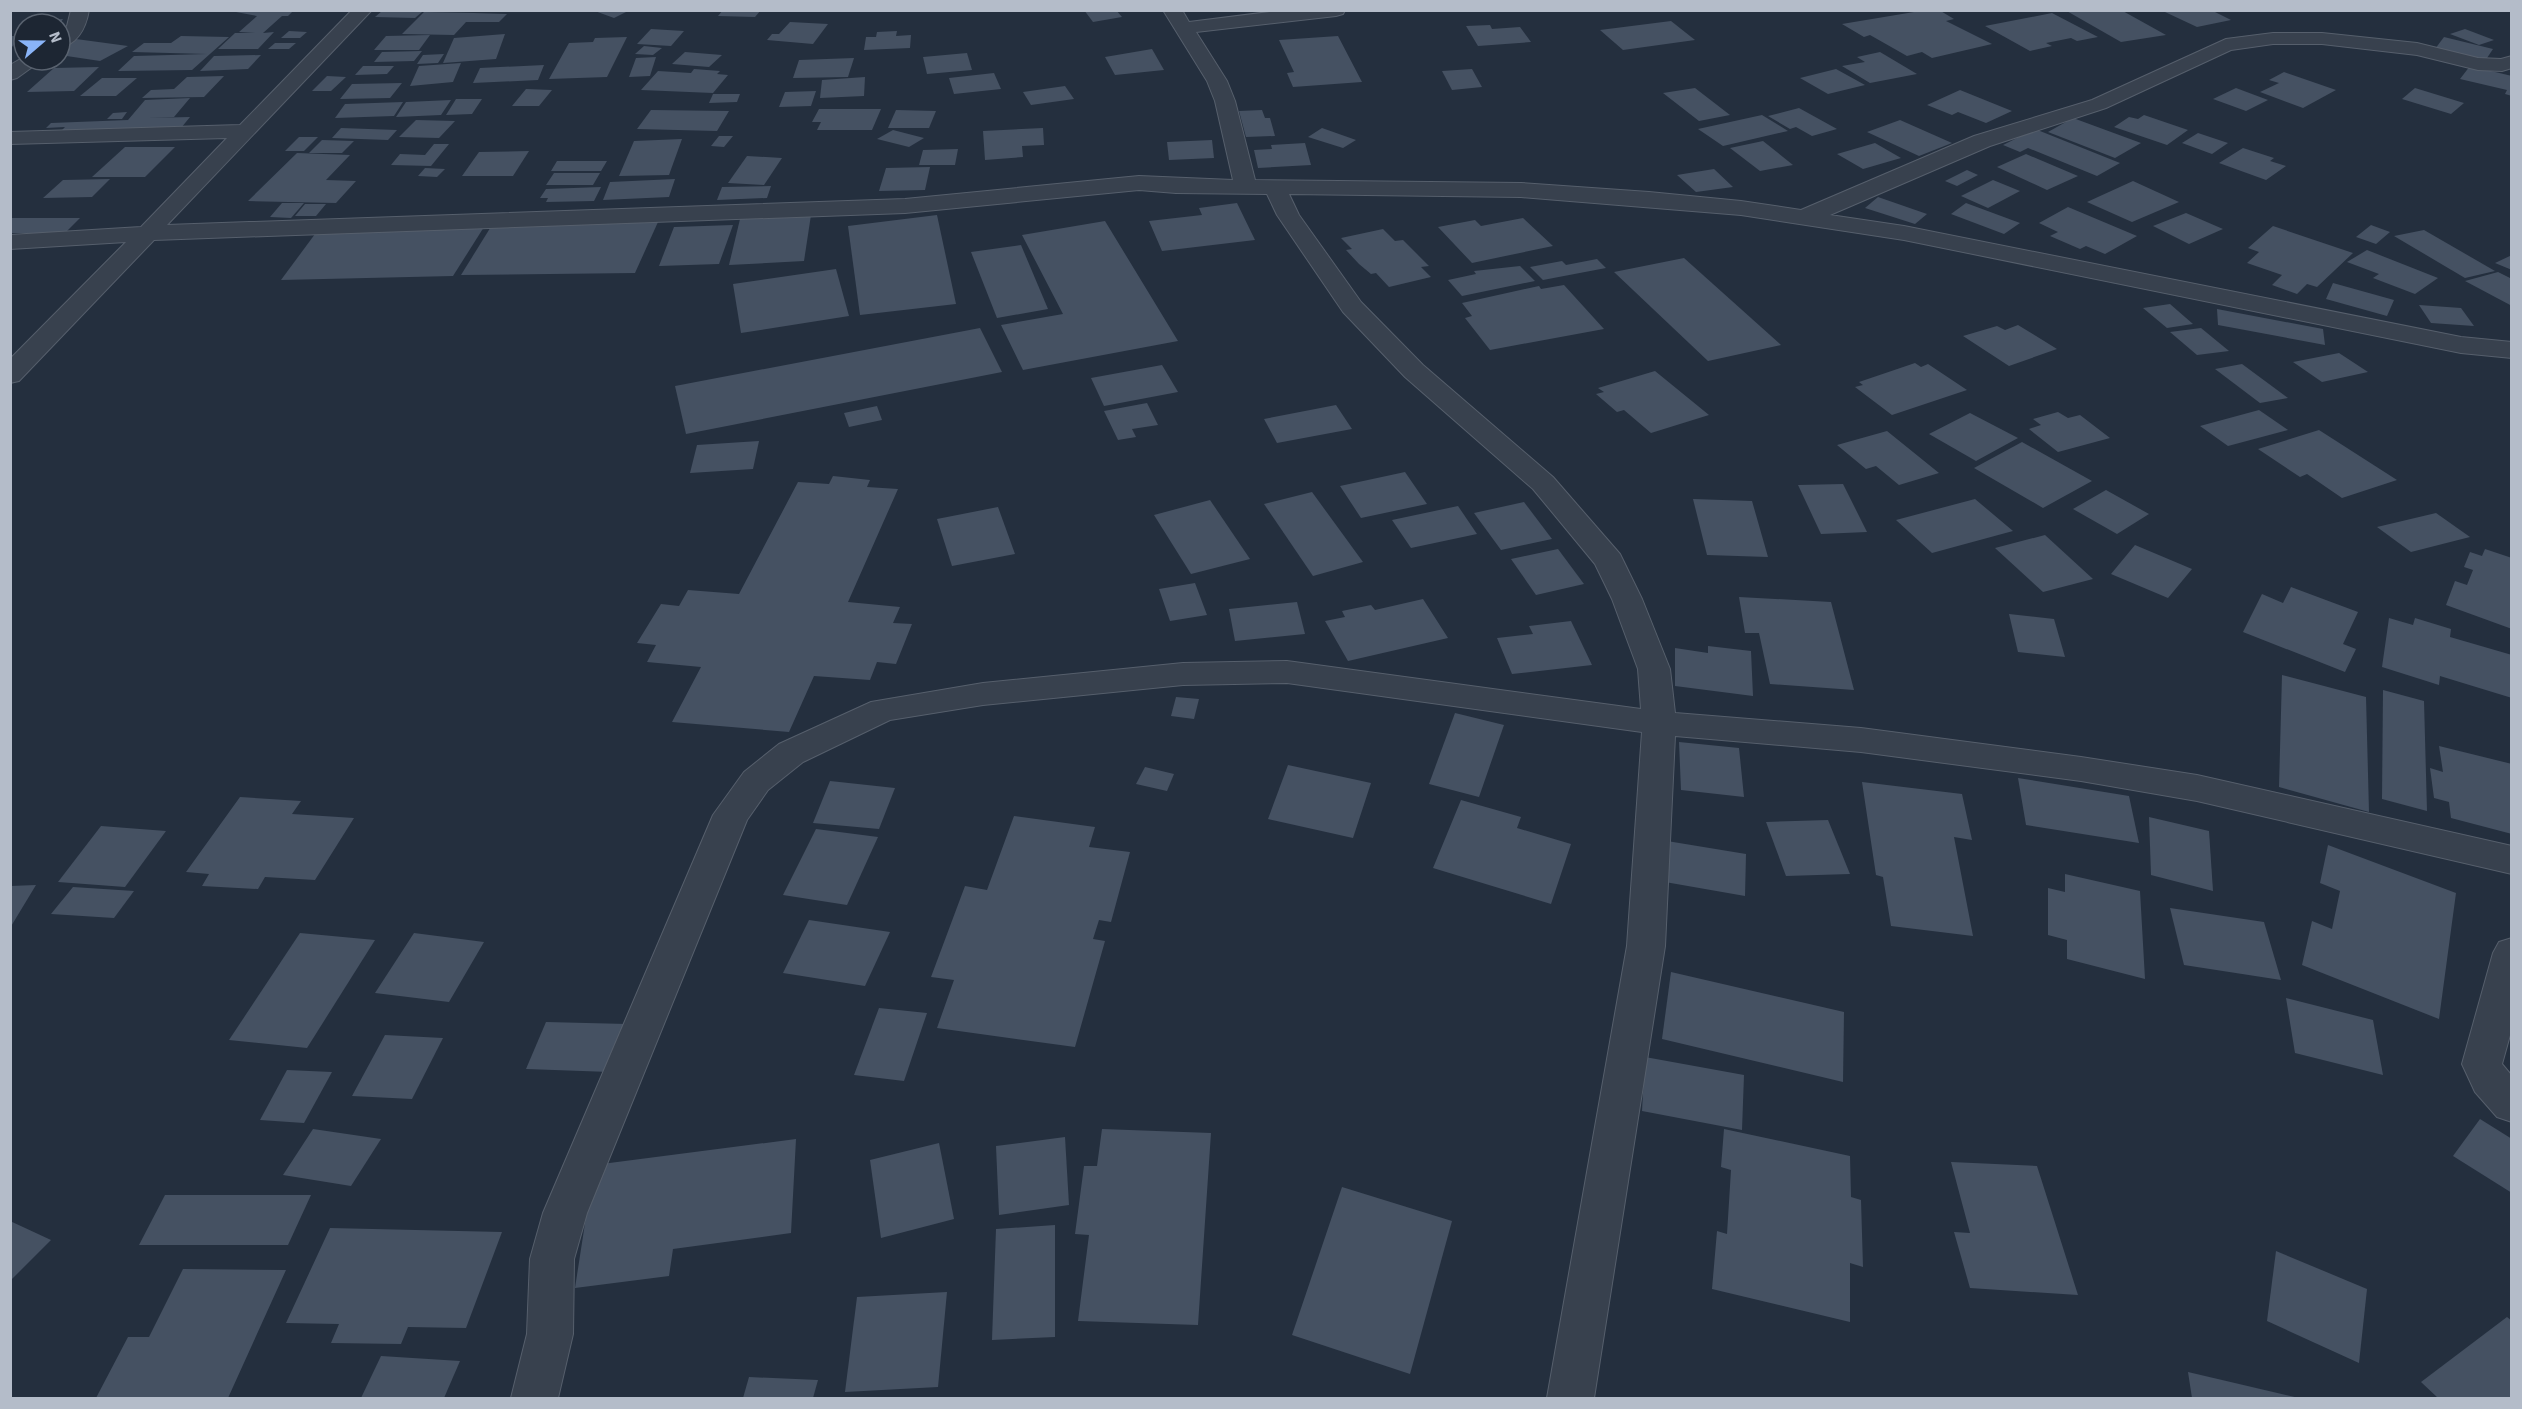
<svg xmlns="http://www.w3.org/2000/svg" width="2522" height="1409" font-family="'Source Sans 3',sans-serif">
<rect width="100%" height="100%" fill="#242f3e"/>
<g fill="#455162">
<path d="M238,10H294L288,16H282L263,33L274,32L258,49H218L235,33H255L239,32L257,16L236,12Z"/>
<path d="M592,10H630L614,18Z"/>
<path d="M723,10H761L755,17L718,16Z"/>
<path d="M1084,10H1116L1122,17L1093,22Z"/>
<path d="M1926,10H1939L1954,19L1946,21L1992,44L1932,58L1922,52L1907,56L1870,35L1864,37L1842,24Z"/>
<path d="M2065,10H2121L2166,35L2121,42Z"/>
<path d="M2172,10H2211L2231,20L2197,27L2165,12Z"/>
<path d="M382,11L422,12L415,18L375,17Z"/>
<path d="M424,12L474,13L507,14L499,22H466L454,35L402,34Z"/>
<path d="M2052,13L2098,37L2077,41L2071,38L2046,43L2052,46L2030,51L1985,26Z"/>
<path d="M63,19L60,24H23V22Z"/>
<path d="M1671,21L1695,40L1623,50L1600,30Z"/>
<path d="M790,22L828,24L813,44L767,40L772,34H779Z"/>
<path d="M1490,25L1492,29L1520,27L1531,42L1478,46L1466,26Z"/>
<path d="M24,27V34L10,49V36H19Z"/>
<path d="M651,29L684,31L671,46L637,44Z"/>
<path d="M2465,29L2494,40L2479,45L2450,34Z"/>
<path d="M289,31L307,32L300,38H281Z"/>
<path d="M897,31L896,36L911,35L910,48L864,50L866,37H876L877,32Z"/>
<path d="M505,34L496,59L443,63L454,38Z"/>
<path d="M430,35L419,50H374L386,36Z"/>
<path d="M181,36L229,37L192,70L118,71L134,56L207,54L132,52L144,43H171Z"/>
<path d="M1338,36L1362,82L1293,87L1287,73L1294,72L1279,40Z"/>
<path d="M627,37L607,77L549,79L569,43L593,42L595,38Z"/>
<path d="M2444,37L2493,49L2485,61L2435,49Z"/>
<path d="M76,39L128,46L100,61L60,55V47Z"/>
<path d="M275,43H296L289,49H268Z"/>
<path d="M644,46L662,48L653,55L635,54Z"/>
<path d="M1152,49L1164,70L1115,75L1105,57Z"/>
<path d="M422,51L414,61L374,62L382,52Z"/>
<path d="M685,52L722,55L709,67L672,64Z"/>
<path d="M1880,52L1917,74L1870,83L1842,66L1865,62L1857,57Z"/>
<path d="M967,53L972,70L927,74L923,57Z"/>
<path d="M444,54L438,63L417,64L423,55Z"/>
<path d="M261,55L248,69L200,71L214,56Z"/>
<path d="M656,57L650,76L629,77L636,58Z"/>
<path d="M854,58L848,77L793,78L799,60Z"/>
<path d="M461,63L453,82L410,86L419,66Z"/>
<path d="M544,65L538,80L473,83L480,68Z"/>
<path d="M363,66H394L387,74L355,75Z"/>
<path d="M2470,66L2512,76V96L2505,94L2507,90L2460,79Z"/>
<path d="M99,67L74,91L27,92L54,68Z"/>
<path d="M694,69L720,71L717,74L728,75L713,93L641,90L658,71L691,73Z"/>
<path d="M1472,69L1482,87L1452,90L1442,71Z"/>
<path d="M1836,69L1865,85L1828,94L1800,78Z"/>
<path d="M2284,72L2336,90L2303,108L2260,92L2279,83L2269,80Z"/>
<path d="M994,73L1001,89L954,94L949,78Z"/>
<path d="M224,76L204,97L142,98L151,90L174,89L187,77Z"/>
<path d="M327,76L346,77L331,91H312Z"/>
<path d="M865,77L864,96L820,98L822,80Z"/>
<path d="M102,78H137L116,96H80Z"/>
<path d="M402,83L390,98L340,99L352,84Z"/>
<path d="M1065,86L1074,99L1031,105L1023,92Z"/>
<path d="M1695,88L1730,115L1699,121L1663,93Z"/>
<path d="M2236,88L2268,100L2246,111L2213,99Z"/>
<path d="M2415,88L2464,103L2451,114L2402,99Z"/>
<path d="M526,89L552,90L539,106H512Z"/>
<path d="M1960,90L2012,111L1986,123L1958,112L1952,115L1927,105Z"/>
<path d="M816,91L811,106L779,107L785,92Z"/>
<path d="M713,94H740L737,102L709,103Z"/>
<path d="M190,98L174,117L148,118L190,117L181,128L59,133L65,127L46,128L51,123L128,120L145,100Z"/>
<path d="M456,99H482L472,114L446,115Z"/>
<path d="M451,100L441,115L396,117L406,102Z"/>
<path d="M403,102L394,116L335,118L345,104Z"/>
<path d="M1799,108L1837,129L1812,136L1796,127L1790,129L1768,116Z"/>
<path d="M819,109H881L872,130H817L821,122H812Z"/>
<path d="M651,110L729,111L717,131L637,129Z"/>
<path d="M896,110L936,111L929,128H888Z"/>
<path d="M1262,110L1265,118H1270L1275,136L1246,137L1239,111Z"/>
<path d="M127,112L122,119H107L113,113Z"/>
<path d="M1762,115L1788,131L1723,146L1698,129Z"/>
<path d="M2144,115L2188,130L2167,145L2114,127L2129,117L2138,119Z"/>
<path d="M2073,118L2141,143L2115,158L2048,132Z"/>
<path d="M416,120L455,121L439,138L399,137Z"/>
<path d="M1900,120L1952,143L1919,156L1867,132Z"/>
<path d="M341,128L397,130L388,140L332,138Z"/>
<path d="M1043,128L1044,145L1022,146L1023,157L985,160L983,131Z"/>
<path d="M1322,128L1356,140L1343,148L1308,137Z"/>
<path d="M2035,129L2120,163L2097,176L2028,148L2020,152L2003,145Z"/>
<path d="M893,130L924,138L909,147L877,139Z"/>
<path d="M2198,133L2228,143L2212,154L2182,143Z"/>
<path d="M719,136H733L724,147L711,146Z"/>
<path d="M299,137H318L304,151H285Z"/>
<path d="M682,139L669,175L619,176L634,141Z"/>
<path d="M322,140L354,141L342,153H309Z"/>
<path d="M1212,140L1214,158L1169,160L1167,142Z"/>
<path d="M1763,141L1793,165L1760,171L1730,148Z"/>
<path d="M1305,143L1311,165L1258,168L1254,150L1272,149L1271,145Z"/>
<path d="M1875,143L1901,158L1863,169L1837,154Z"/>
<path d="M434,144H449L431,166L391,165L400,154L425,155Z"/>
<path d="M125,147H175L145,177H92Z"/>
<path d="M2243,148L2274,158L2270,161L2286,166L2266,180L2219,163Z"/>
<path d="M958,149L955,165H919L923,150Z"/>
<path d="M529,151L513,176H462L479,152Z"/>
<path d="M297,153L350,155L326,180L356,181L336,203L248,201Z"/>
<path d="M2026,154L2078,176L2047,190L1997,167Z"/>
<path d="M747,156L782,158L764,185L728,183Z"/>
<path d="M557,161H607L601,171H551Z"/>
<path d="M930,167L925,190L879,191L886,168Z"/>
<path d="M425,168L445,169L437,177L418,176Z"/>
<path d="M1714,169L1733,187L1696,192L1677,175Z"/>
<path d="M1967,170L1978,175L1957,186L1945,181Z"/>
<path d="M554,173H600L593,185H546Z"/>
<path d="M110,179L92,197L43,198L63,180Z"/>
<path d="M675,179L669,197L603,200L610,182Z"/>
<path d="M1993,180L2020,191L1988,208L1961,196Z"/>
<path d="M2133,181L2179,202L2132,222L2087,202Z"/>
<path d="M771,186L767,198L717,200L722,187Z"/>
<path d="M601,187L594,201L546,202L548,198H540L546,189Z"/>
<path d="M1878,197L1927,214L1915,224L1865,208Z"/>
<path d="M282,203H304L291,218L270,217Z"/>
<path d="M1237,203L1255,240L1162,251L1149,221L1202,215L1199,208Z"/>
<path d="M1966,203L2020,223L2004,234L1951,214Z"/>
<path d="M305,204H326L316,216H295Z"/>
<path d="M2068,207L2137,236L2105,254L2086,246L2080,249L2050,236L2058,232L2039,223Z"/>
<path d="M2186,213L2223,229L2189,244L2153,226Z"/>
<path d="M811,215L804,261L729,265L740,219Z"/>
<path d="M937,215L956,304L860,315L848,226Z"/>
<path d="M10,218H80L65,233H10Z"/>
<path d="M1523,218L1553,246L1472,263L1438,227L1475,220L1481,226Z"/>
<path d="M1105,221L1178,341L1023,370L1001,325L1063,314L1022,235Z"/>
<path d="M658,222L635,273L461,275L492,225Z"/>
<path d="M733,225L719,264L659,266L674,227Z"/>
<path d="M2371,225L2390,232L2376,244L2356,237Z"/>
<path d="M2273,226L2353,253L2317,287L2307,284L2297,294L2272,285L2282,275L2247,263L2259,252L2248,248Z"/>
<path d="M484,227L453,276L281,280L318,230Z"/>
<path d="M1383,229L1395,241L1403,240L1429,266L1421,267L1431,277L1389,287L1376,273L1371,274L1359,264L1346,250L1352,249L1341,238Z"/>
<path d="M2424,230L2495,271L2465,278L2394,236Z"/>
<path d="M1021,245L1048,309L997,318L971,252Z"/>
<path d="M2367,250L2438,278L2415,294L2373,278L2379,274L2347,262Z"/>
<path d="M2512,255V270L2495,263Z"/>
<path d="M1684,258L1781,345L1708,361L1614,272Z"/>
<path d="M1597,259L1606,268L1543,280L1530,267L1562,261L1566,265Z"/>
<path d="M1520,266L1535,281L1462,296L1448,280L1476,274L1474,271Z"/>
<path d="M836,269L849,316L741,333L733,284Z"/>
<path d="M2498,272L2512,279V306L2465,281Z"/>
<path d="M2333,283L2394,300L2387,316L2326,299Z"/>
<path d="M1564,285L1604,329L1490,350L1465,318L1472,316L1462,303L1539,286L1541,289Z"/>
<path d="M2170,304L2193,324L2167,328L2143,308Z"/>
<path d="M2419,305L2461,308L2474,326L2431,323Z"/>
<path d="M2217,309L2323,329L2325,345L2218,325Z"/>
<path d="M2018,325L2057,349L2009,366L1963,336L1997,326L2005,330Z"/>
<path d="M980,328L1002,372L686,434L675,386Z"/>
<path d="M2201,328L2229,351L2197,355L2170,332Z"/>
<path d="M2339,353L2368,372L2322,382L2293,362Z"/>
<path d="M1915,363L1921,367L1928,364L1967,390L1892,415L1855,387L1863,385L1859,382Z"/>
<path d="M2242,364L2288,398L2260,403L2215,369Z"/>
<path d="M1162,365L1178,392L1104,406L1091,378Z"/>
<path d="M1655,371L1709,415L1651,433L1624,410L1617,412L1596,394L1604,392L1598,388Z"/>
<path d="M1147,403L1158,425L1132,429L1136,437L1118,440L1104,411Z"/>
<path d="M1336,405L1352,429L1277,443L1264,419Z"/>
<path d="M877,406L882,420L849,427L844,413Z"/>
<path d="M2259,410L2288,430L2228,446L2200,426Z"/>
<path d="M2058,412L2068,418L2080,415L2110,438L2058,452L2029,429L2041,425L2033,419Z"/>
<path d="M1970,413L2018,438L1976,461L1929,434Z"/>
<path d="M2319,430L2397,480L2342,498L2307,474L2300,477L2258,449Z"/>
<path d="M1887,431L1939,473L1899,485L1876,466L1866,469L1837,445Z"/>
<path d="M759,441L753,469L690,473L697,445Z"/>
<path d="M2022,442L2092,481L2043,508L1974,468Z"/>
<path d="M1405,472L1427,504L1361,518L1340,486Z"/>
<path d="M833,476L870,480L867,487L898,489L848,602L900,607L893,623L912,624L896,664L877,662L870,680L814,676L789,732L672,722L701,667L647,662L656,645L637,643L661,604L679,606L688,590L739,594L798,482L829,484Z"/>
<path d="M1843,484L1867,532L1821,534L1798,485Z"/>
<path d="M2106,490L2149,514L2117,534L2073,509Z"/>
<path d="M1312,492L1363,562L1313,576L1264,504Z"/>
<path d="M1693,499L1752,501L1768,557L1707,555Z"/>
<path d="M1975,499L2013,531L1932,553L1896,520Z"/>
<path d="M1210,500L1250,559L1191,574L1154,515Z"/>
<path d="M1524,502L1552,539L1501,550L1474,513Z"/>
<path d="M1458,506L1477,534L1411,548L1392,520Z"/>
<path d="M998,507L1015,554L952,566L937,519Z"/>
<path d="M2436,513L2470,537L2411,552L2377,527Z"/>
<path d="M2045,535L2093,579L2043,592L1995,548Z"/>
<path d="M2135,545L2192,569L2168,598L2111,574Z"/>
<path d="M1558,549L1584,584L1536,595L1511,559Z"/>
<path d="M2485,549L2512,558V629L2446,605L2455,581L2467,585L2473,570L2464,567L2470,552L2482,556Z"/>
<path d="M1195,583L1207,615L1170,621L1159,589Z"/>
<path d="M2291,587L2358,612L2343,644L2356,649L2345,672L2243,632L2262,594L2283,603Z"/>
<path d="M1739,597L1831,602L1854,690L1770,684L1759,633H1745Z"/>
<path d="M1423,599L1448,638L1348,661L1325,621L1345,617L1342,611L1371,605L1375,610Z"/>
<path d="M1297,602L1305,634L1235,641L1229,609Z"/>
<path d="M2009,614L2054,619L2065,657L2018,652Z"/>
<path d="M2389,618L2413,625L2415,618L2451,629L2450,637L2512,655V698L2440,676L2439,685L2382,667Z"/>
<path d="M1571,621L1592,665L1512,674L1497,638L1533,634L1529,626Z"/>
<path d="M1708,646L1751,651L1753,696L1675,686V648L1708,653Z"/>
<path d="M2282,675L2366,697L2369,812L2279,787Z"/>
<path d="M2383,690L2424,701L2427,811L2382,799Z"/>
<path d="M1176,697L1199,699L1194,719L1171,716Z"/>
<path d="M1455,713L1504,725L1479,797L1429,784Z"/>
<path d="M1679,742L1739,748L1744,797L1681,790Z"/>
<path d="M2439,746L2512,764V834L2451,818L2449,802L2434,798L2430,768L2443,772Z"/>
<path d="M1288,765L1371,783L1353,838L1268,819Z"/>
<path d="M1145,767L1174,774L1167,791L1136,784Z"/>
<path d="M2018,778L2129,796L2139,843L2026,825Z"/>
<path d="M830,781L895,788L879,829L813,823Z"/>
<path d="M1862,782L1962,794L1972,840L1954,837L1973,936L1891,926L1883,877L1876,875Z"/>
<path d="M240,797L301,801L292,814L354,818L315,880L265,877L258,889L202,886L209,874L186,872Z"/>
<path d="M1461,800L1521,817L1517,828L1571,844L1551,904L1433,868Z"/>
<path d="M1014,816L1095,827L1089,847L1130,852L1111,922L1099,920L1093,939L1105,941L1075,1047L937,1028L954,980L931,977L965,886L987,890Z"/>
<path d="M2149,817L2209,831L2213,891L2151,875Z"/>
<path d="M1828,820L1850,874L1786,876L1766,822Z"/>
<path d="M101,826L166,831L125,887L58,882Z"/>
<path d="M816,829L878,837L847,905L783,895Z"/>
<path d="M1667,841L1746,854L1745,896L1665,882Z"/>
<path d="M2328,845L2456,893L2439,1019L2302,965L2312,921L2332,929L2340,891L2320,883Z"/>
<path d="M2065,874L2140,891L2145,979L2067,959V940L2048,935V888L2065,892Z"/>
<path d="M36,885L10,928V886Z"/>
<path d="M73,887L134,891L114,918L51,914Z"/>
<path d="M2170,908L2264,922L2281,980L2184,965Z"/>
<path d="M809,920L890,932L865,986L783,973Z"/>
<path d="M300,933L375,940L307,1048L229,1040Z"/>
<path d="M414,933L484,942L449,1002L375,993Z"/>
<path d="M1671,972L1844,1012L1843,1082L1662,1039Z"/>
<path d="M2286,998L2373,1020L2383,1075L2295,1053Z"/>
<path d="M879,1008L927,1013L904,1081L854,1075Z"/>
<path d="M546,1022L627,1024L610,1072L526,1069Z"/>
<path d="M385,1035L443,1038L412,1099L352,1096Z"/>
<path d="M1645,1057L1744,1075L1742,1130L1642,1111Z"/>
<path d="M287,1070L332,1072L304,1123L260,1120Z"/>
<path d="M2480,1119L2512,1139V1193L2453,1156Z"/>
<path d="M313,1129L381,1139L351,1186L283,1175Z"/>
<path d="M1102,1129L1211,1133L1198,1325L1078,1321L1089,1235L1075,1234L1084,1166H1097Z"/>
<path d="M1724,1129L1850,1156L1851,1197L1861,1200L1863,1267L1850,1263V1322L1712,1289L1717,1231L1727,1234L1731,1170L1721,1167Z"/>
<path d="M1065,1137L1069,1205L999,1215L996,1146Z"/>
<path d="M796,1139L791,1233L673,1249L669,1276L575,1288L594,1165Z"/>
<path d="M939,1143L954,1219L881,1238L870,1160Z"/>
<path d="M1951,1162L2037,1166L2078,1295L1970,1288L1954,1232L1970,1233Z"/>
<path d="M1342,1187L1452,1221L1410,1374L1292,1335Z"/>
<path d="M165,1195H311L288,1245H139Z"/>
<path d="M10,1221L51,1240L10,1281Z"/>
<path d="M1055,1225V1337L992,1340L996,1229Z"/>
<path d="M330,1228L502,1232L466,1328L408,1327L401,1344L331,1343L339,1324L286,1323Z"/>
<path d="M2276,1251L2367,1289L2359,1363L2267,1321Z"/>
<path d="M183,1269L286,1270L228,1398H96L128,1337H149Z"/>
<path d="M947,1292L938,1387L845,1392L857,1297Z"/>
<path d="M2507,1317L2512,1321V1398H2438L2421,1382Z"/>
<path d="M381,1356L460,1361L444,1398H361Z"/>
<path d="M2188,1372L2299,1398H2192Z"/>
<path d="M749,1377L818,1380L813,1398H743Z"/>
</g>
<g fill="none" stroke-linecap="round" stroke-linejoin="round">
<defs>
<g id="minor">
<path d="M71,10H89C86,27 79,43 60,48V32L67,26Z"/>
<path d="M352,10H372L167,225L905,199L1139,176L1233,180L1215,101L1207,81L1163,10H1182L1189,22L1285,10H1345L1343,14L1336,16L1196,32L1227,81L1235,101L1255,180L1521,183L1649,192L1741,201L1801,210L1974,136L2092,100L2226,39L2273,33H2322L2417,43L2478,58L2501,59L2512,56V68L2502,71L2478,70L2417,55L2322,44H2273L2231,50L2106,108L1990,146L1830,215L1904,226L2461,337L2512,342V358L2461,353L1904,240L1741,215L1521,197L1289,194L1299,215L1361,302L1423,365L1553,477L1620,554L1642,599L1670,669L1675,713L1861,728L2081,757L2197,775L2512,846V874L2197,801L2081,781L1861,752L1675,736L1665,946L1594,1398H1547L1627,946L1642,732L1287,683L1183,685L983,705L890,720L803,762L768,790L747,820L587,1213L574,1259L573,1334L558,1398H511L527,1334L530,1259L543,1213L713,815L744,772L779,744L871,702L983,683L1183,663L1287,661L1641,709L1638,669L1612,599L1595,564L1533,489L1405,377L1343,312L1277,215L1267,194L1176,193L1139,190L905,213L154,240L19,381L10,383V359L126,242L10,249V235L141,227L227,138L10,144V132L240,125Z"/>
<path d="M24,57V60H42L17,78L10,80V65Z"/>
<path d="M2512,938V1028L2502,1064L2512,1076V1122L2497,1117L2475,1092L2462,1064L2493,953L2499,942Z"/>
</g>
</defs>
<use href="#minor" stroke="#565f6c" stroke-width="2"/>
<use href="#minor" fill="#38414e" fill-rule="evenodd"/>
</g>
<rect width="2522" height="1409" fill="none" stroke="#b4bcc9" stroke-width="24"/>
<g transform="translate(42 42) rotate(70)"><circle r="28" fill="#1d2633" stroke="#59626f" stroke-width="1.5"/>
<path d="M0-4.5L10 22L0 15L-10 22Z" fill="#8ab4f8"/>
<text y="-9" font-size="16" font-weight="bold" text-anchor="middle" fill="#b4bcc9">N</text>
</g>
</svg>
